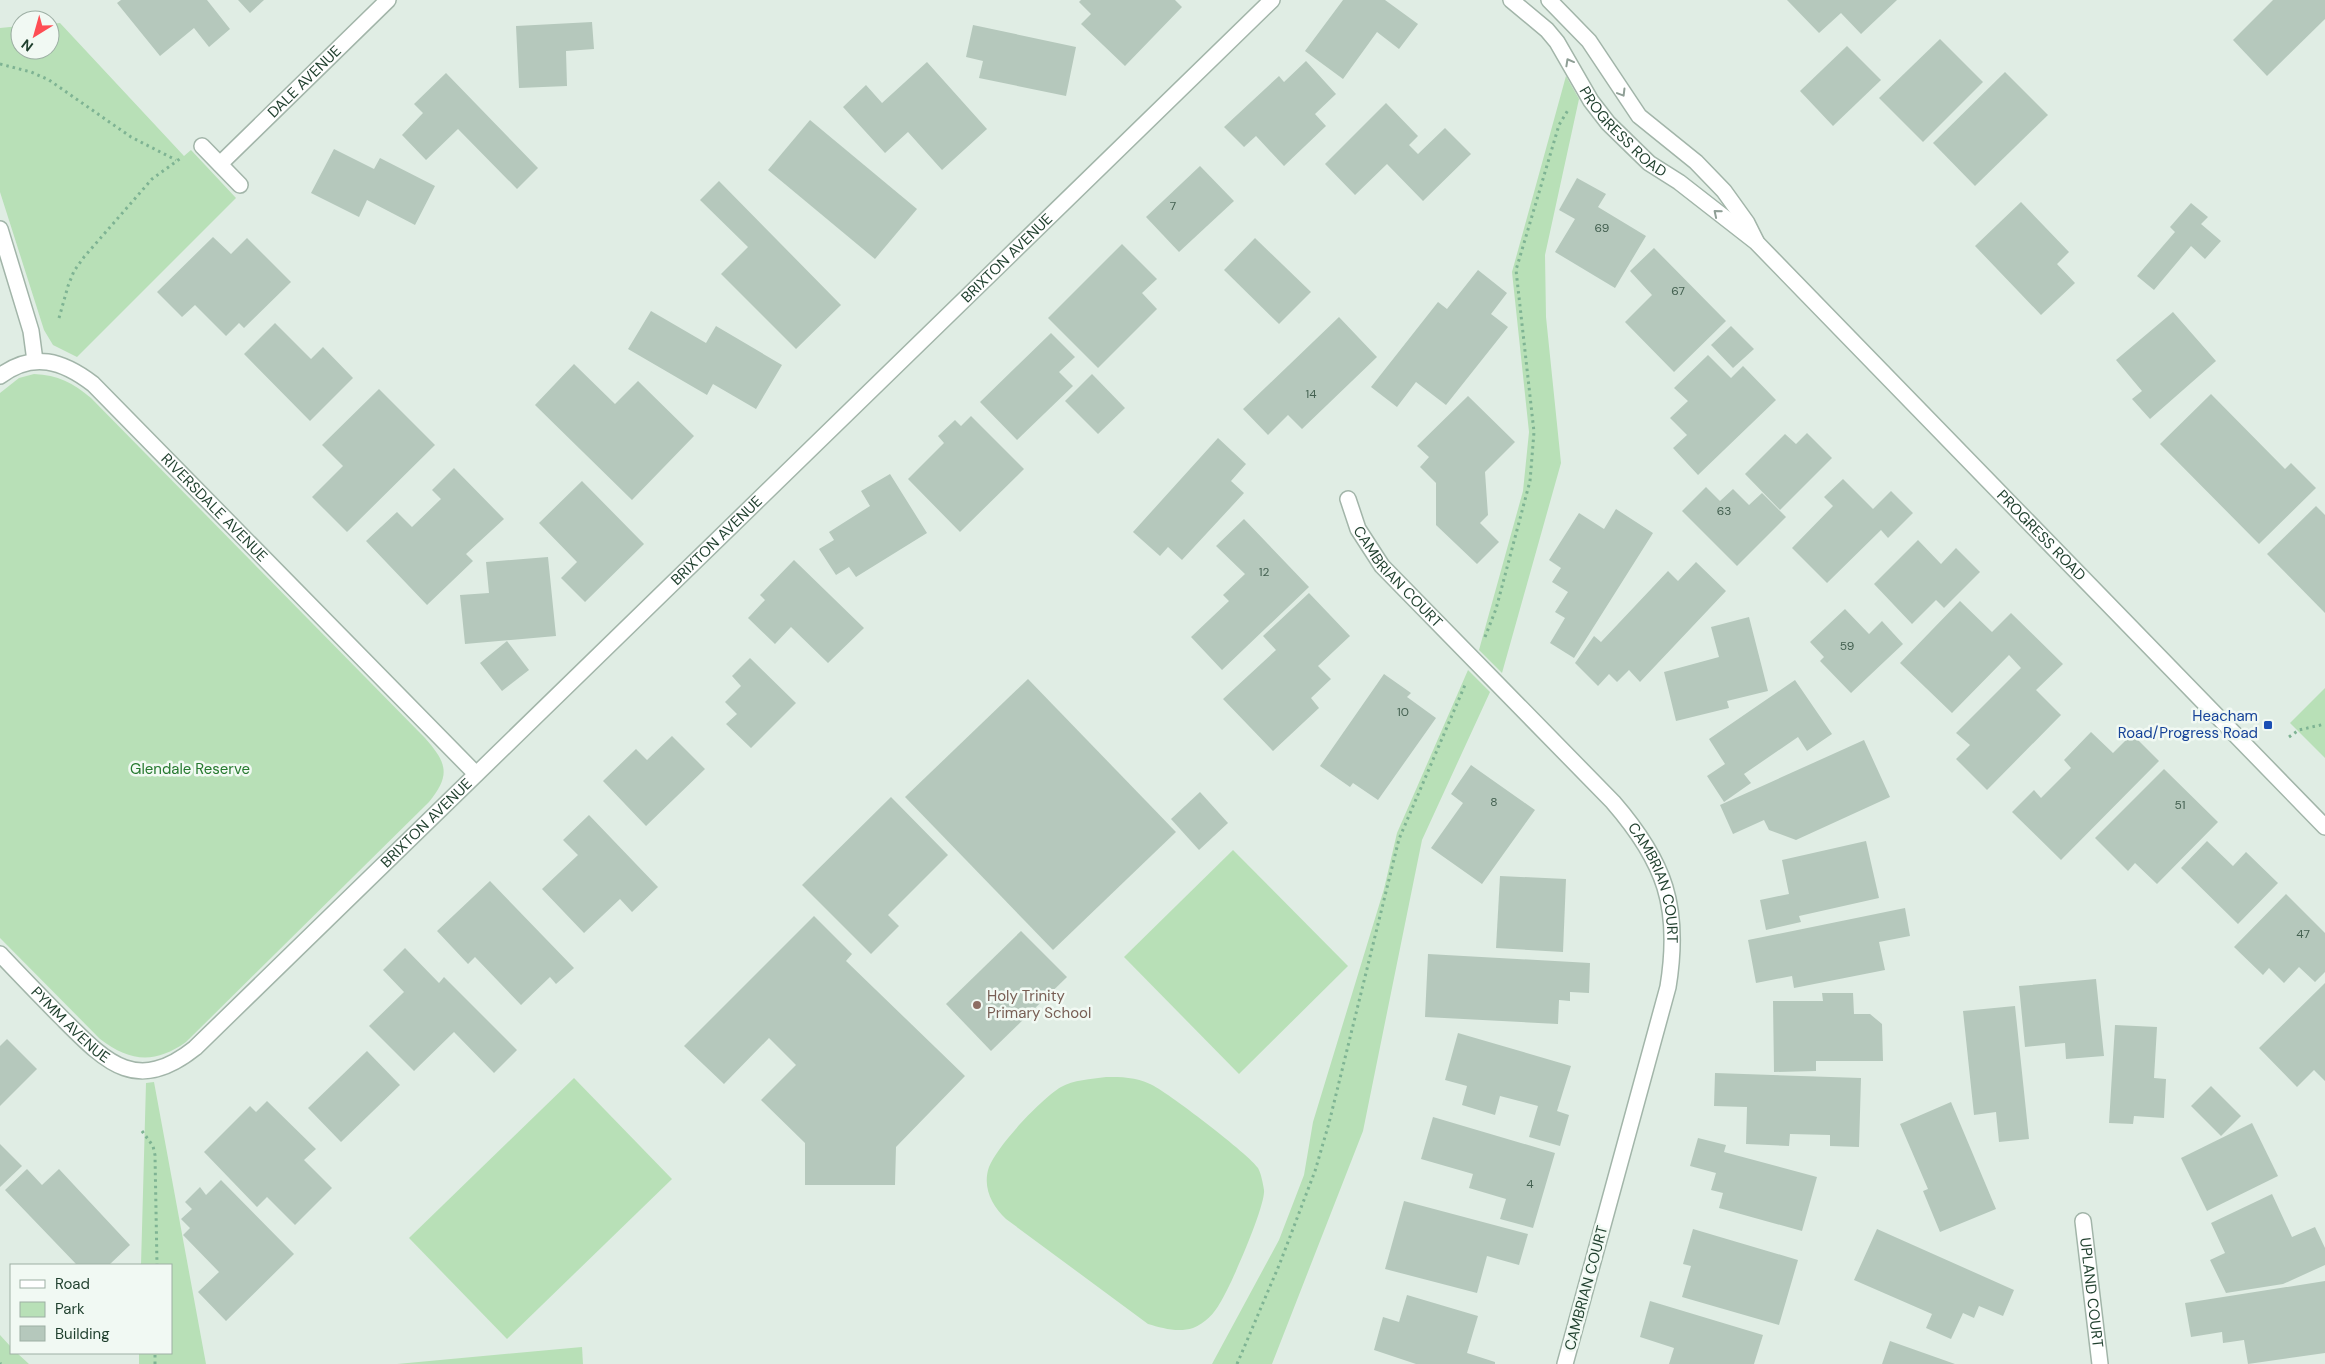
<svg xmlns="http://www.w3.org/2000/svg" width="2325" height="1364" font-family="'DM Sans',sans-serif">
<rect width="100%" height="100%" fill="#e0ede4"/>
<g fill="#b8e0b7">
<path d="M60,23L184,156L191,150L236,198L77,357L53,345L44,330L0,192V28L20,26V50H50V24Z"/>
<path d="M1566,76L1579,99L1545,255L1546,317L1561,463L1502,673L1479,650L1523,491L1529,432L1512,272Z"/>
<path d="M34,374C58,375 73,383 91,398L425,738C447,763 451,775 429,802L186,1042C155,1064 130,1062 100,1039L0,938V393L19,378Z"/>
<path d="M1468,670L1490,692L1422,840L1363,1131L1272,1364H1212L1279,1240L1304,1175L1313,1122L1384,889L1397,833Z"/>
<path d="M2325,688V758L2290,723Z"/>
<path d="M1233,850L1348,966L1239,1074L1124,957Z"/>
<path d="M1106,1077C1121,1077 1136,1077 1150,1084C1165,1090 1251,1156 1258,1168C1261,1173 1263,1184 1264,1190C1266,1205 1230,1288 1220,1303C1214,1314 1205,1323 1193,1328C1178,1333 1162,1328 1148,1324L1006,1219C992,1206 982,1187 989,1167C997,1146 1041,1099 1061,1087C1073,1080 1091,1079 1106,1077Z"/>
<path d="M574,1078L672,1179L507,1339L409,1238Z"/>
<path d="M154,1082L206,1364H139V1353H171V1265H141L146,1083Z"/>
<path d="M0,1335L11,1347V1353H17L29,1364H0Z"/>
<path d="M582,1347L583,1364H397Z"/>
</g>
<g fill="#b5c8bc">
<path d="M121,0H207L230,29L209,47L194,28L160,56L117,3Z"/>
<path d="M238,0H264L250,13Z"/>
<path d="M1081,0H1175L1182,7L1125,66L1081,24L1091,14L1079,2Z"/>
<path d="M1343,0H1385L1418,24L1399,49L1377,32L1343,79L1305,51Z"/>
<path d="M1787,0H1897L1861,34L1841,13L1819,33Z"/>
<path d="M2273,0H2325V19L2267,76L2233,40Z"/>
<path d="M592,22L594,49L566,51L567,86L519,88L516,26Z"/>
<path d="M973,25L1076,47L1066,96L979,78L983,61L966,57Z"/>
<path d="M1940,39L1983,82L1923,142L1879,98Z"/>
<path d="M1847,46L1881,80L1833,126L1800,91Z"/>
<path d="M1306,61L1336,94L1315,114L1326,126L1284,166L1256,136L1244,147L1224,127L1279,76L1284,82Z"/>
<path d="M927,62L987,129L942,170L908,132L885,153L843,107L866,85L882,103Z"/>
<path d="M2005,72L2048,115L1975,186L1933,143Z"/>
<path d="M446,73L538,168L517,189L458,129L426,160L402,135L423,113L414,104Z"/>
<path d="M1386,103L1418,136L1409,145L1418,154L1445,128L1471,154L1423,201L1387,164L1355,195L1325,164Z"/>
<path d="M810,120L917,209L875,259L768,170Z"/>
<path d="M334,149L374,169L380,158L435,186L415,225L367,200L359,217L311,193Z"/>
<path d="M1200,166L1234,201L1179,252L1146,217Z"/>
<path d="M1577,178L1606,194L1598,207L1646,236L1615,288L1555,252L1575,219L1559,210Z"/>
<path d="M719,181L841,305L796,349L721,274L748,247L700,200Z"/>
<path d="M2021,202L2069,252L2057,264L2075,283L2041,315L1975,246Z"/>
<path d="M2191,203L2208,217L2201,224L2221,241L2205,259L2191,246L2154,290L2137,276L2175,232L2170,227Z"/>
<path d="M213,237L231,254L247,238L291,282L244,328L239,323L226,336L195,305L182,317L157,292Z"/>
<path d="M1255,238L1311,292L1279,324L1224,270Z"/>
<path d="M1122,244L1157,279L1142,293L1157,309L1098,368L1048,318Z"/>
<path d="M1654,248L1726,321L1674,372L1625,322L1652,295L1630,271Z"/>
<path d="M1478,270L1507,293L1491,314L1508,327L1446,405L1416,382L1397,407L1371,387L1438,302L1447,309Z"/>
<path d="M651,311L706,343L716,326L782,365L756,409L713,384L707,395L628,349Z"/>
<path d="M2173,312L2216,361L2150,419L2132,399L2142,391L2116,360Z"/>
<path d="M1339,317L1377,357L1302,429L1288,415L1268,435L1243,409Z"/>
<path d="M275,323L311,359L323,347L353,378L310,421L244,354Z"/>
<path d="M1731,326L1754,349L1733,368L1711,345Z"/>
<path d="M1051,333L1075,357L1059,372L1073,386L1017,440L980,402Z"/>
<path d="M1708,355L1731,378L1743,366L1776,400L1698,475L1673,448L1687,435L1670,418L1688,401L1674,388Z"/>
<path d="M574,364L615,404L638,381L694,436L632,500L535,405Z"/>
<path d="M1092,374L1125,408L1098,434L1065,401Z"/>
<path d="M379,389L435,445L347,532L312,497L343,466L322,445Z"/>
<path d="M2211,394L2285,469L2291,463L2316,488L2259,544L2160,444Z"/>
<path d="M1468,396L1515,442L1485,472L1488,515L1480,523L1499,542L1477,564L1436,525V483L1420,467L1429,457L1417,446Z"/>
<path d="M971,416L1024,469L960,532L908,479L944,443L938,436L955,420L961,426Z"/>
<path d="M1807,433L1832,458L1780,510L1745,474L1785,434L1796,444Z"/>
<path d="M1218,438L1246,464L1231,481L1244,493L1182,560L1168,547L1160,556L1133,532Z"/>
<path d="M454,468L504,519L466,554L473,561L427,605L366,541L397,512L412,527L441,499L432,490Z"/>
<path d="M890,474L927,533L856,577L849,567L836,575L819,549L834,540L829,532L870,506L861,491Z"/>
<path d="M1843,479L1873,509L1891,491L1913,513L1888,538L1881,530L1827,583L1792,548L1833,506L1824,497Z"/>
<path d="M582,481L644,544L585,602L561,578L577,562L539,523Z"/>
<path d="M1706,487L1720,501L1733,489L1749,505L1762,493L1786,517L1737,566L1682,511Z"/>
<path d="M2316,506L2325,515V613L2267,554Z"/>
<path d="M1616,509L1653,533L1574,658L1550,643L1565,618L1555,612L1568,592L1552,582L1561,568L1549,560L1579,513L1604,529Z"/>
<path d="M1244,519L1309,587L1222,670L1191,637L1229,601L1223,595L1245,574L1216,546Z"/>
<path d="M1918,540L1941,564L1956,548L1980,572L1944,608L1936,600L1912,624L1874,584Z"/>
<path d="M548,557L556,636L465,644L460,595L489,593L486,562Z"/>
<path d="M794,560L864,628L828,663L791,627L775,644L748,618L765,600L760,595Z"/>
<path d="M1696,562L1726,591L1640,682L1629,670L1617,682L1609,674L1598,686L1575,663L1594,636L1601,642L1668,571L1678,581Z"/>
<path d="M1309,593L1350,636L1318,666L1331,679L1311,698L1319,708L1273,751L1223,699L1276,650L1263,636Z"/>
<path d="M1960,601L1992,632L2011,613L2063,664L2036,690L2061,715L1987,790L1956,759L1970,745L1956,733L2021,668L2009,655L1952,713L1900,663Z"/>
<path d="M1845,609L1869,634L1882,621L1903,644L1851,693L1820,661L1824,657L1810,642Z"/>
<path d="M1749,617L1768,691L1727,701L1729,708L1676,721L1664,672L1719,657L1711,627Z"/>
<path d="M507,641L529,670L502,691L480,663Z"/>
<path d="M750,658L796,703L751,748L726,724L737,714L725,702L741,686L732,676Z"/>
<path d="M1384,674L1411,693L1407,697L1436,718L1378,800L1353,783L1350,787L1320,766Z"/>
<path d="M1028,679L1176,832L1053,950L905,797Z"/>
<path d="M1795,680L1832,734L1807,751L1798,737L1744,774L1751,783L1724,802L1707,776L1725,764L1709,739Z"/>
<path d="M2091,732L2113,753L2132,734L2159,761L2061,860L2012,812L2034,790L2041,798L2071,768L2064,760Z"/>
<path d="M672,736L705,769L646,826L603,781L636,749L647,760Z"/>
<path d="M1864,740L1890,797L1796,840L1769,830L1764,820L1733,834L1720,805Z"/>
<path d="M1471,765L1535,810L1482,884L1431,848L1463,803L1451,794Z"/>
<path d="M2164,769L2218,822L2157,884L2135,863L2128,871L2095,838Z"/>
<path d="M1200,792L1228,823L1199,850L1171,819Z"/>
<path d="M891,797L948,855L888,915L899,926L871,954L802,885Z"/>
<path d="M589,815L658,887L632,912L620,899L584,933L542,889L578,855L563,840Z"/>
<path d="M1866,841L1879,898L1799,916L1801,922L1766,930L1760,900L1789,894L1782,860Z"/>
<path d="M2207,841L2233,866L2246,852L2278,883L2238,924L2181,868Z"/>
<path d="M1500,876L1566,879L1563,952L1496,948Z"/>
<path d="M490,881L574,968L556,984L550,977L521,1005L475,957L468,964L437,931Z"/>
<path d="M2286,894L2325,933V972L2315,982L2299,967L2284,983L2269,968L2263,975L2234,947Z"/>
<path d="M1905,908L1910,936L1879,942L1885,970L1794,988L1792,976L1756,983L1748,940Z"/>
<path d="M814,916L852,954L846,961L965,1076L896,1147L895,1185H805V1143L761,1100L796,1065L769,1038L724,1084L684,1046Z"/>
<path d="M1021,931L1067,977L991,1051L946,1004Z"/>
<path d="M405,948L439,983L444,977L517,1050L494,1073L454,1032L414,1071L369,1026L404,992L383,970Z"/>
<path d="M1428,954L1590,963L1589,993L1570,992V1001L1559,1000L1558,1024L1425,1017Z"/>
<path d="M2096,979L2104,1056L2066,1059L2065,1043L2025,1047L2019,986Z"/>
<path d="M2325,983V1081L2314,1070L2297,1087L2259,1048Z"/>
<path d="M1822,993H1853L1854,1014H1870L1882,1024L1883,1061H1816V1071L1774,1072L1773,1001H1823Z"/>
<path d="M2015,1006L2029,1139L1999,1142L1996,1112L1974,1115L1963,1011Z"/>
<path d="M2115,1025L2157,1027L2154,1078L2166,1079L2164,1118L2134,1116L2133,1124L2109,1123Z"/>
<path d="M1458,1033L1571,1066L1557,1111L1569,1115L1560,1146L1529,1137L1538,1106L1500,1096L1495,1115L1462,1105L1467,1086L1445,1080Z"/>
<path d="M7,1039L37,1069L0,1106V1046Z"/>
<path d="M367,1051L400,1085L341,1142L308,1108Z"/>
<path d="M1715,1073L1861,1078L1859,1147L1830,1146V1135L1790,1134L1789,1146L1746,1144L1747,1107L1714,1106Z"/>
<path d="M2211,1086L2241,1116L2221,1136L2191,1106Z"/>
<path d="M267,1101L316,1149L304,1160L332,1188L295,1225L267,1197L257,1207L204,1152L250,1106L256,1112Z"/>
<path d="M1951,1102L1996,1209L1940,1232L1923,1191L1928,1189L1900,1124Z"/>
<path d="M1433,1117L1555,1153L1533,1228L1500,1219L1506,1199L1469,1188L1473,1174L1421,1159Z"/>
<path d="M2252,1123L2278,1176L2207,1211L2181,1158Z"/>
<path d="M1698,1138L1726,1145L1724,1152L1817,1177L1802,1231L1719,1208L1723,1193L1711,1190L1716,1173L1690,1166Z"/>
<path d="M0,1144L22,1166L0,1187Z"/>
<path d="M27,1169L42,1185L59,1169L130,1245L109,1265H77L5,1190Z"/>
<path d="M221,1180L294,1254L226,1321L198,1292L219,1272L183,1235L190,1228L181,1219L192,1209L185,1202L200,1187L206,1195Z"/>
<path d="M2272,1194L2292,1237L2315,1227L2325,1248V1265L2283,1284L2226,1293L2210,1260L2225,1253L2211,1223Z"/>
<path d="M1404,1201L1528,1234L1519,1265L1487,1256L1477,1293L1385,1269Z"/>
<path d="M1693,1229L1798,1260L1779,1325L1682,1297L1691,1266L1683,1264Z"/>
<path d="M1877,1229L2014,1290L2003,1316L1979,1306L1974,1318L1963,1313L1951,1339L1926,1328L1932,1314L1854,1280Z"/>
<path d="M2325,1281V1353L2248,1364L2244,1340L2223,1343L2222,1332L2191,1337L2185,1303Z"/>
<path d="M1407,1295L1478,1316L1467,1353L1495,1362V1364H1416L1374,1350L1383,1317L1399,1322Z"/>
<path d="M1650,1301L1763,1335L1754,1364H1669L1674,1348L1640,1337Z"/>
<path d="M1890,1341L1955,1364H1882Z"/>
</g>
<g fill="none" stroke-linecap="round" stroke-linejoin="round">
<defs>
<g id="minor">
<path id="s1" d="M1511,0L1547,30L1557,42L1591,101L1608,123L1649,163L1679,182L1756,242L2325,827"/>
<path d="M1549,0L1589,41L1639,116L1696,162L1724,191L1747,223L1756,241"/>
<path d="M202,146L240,185"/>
<path id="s2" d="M220,164L388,0"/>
<path d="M0,229L31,331L35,361"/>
<path id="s3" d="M0,376C33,351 63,361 93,384L476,774"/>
<path id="s4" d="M1348,499L1358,529L1382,566L1613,802C1665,862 1681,907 1668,987L1565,1364"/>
<path id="s5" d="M0,954C21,976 41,997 62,1018C106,1062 136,1095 195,1048L1272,0"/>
<path id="s6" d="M2083,1221L2100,1364"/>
</g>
</defs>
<use href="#minor" stroke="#a2b5a9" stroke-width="18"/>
<g stroke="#7eb393" stroke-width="3" stroke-dasharray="2.5 4" stroke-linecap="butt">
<path d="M0,64L31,72L49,80L131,137L176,160"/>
<path d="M59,318L68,286L74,271L84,257L152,179L181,158"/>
<path d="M1485,637L1496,609L1530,481L1534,432L1516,270L1559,125L1568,110"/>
<path d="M2289,737L2299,730L2325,724"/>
<path d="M142,1131L153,1146L155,1155L157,1265"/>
<path d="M0,1363L1,1364"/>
<path d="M155,1364V1353"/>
<path d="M1237,1364L1280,1263L1315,1171L1329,1123L1399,839L1465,685"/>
</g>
<use href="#minor" stroke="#fff" stroke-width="15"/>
</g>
<defs><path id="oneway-chevron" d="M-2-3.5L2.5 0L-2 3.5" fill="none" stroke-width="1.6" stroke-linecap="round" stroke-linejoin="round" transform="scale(1.25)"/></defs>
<g stroke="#8f9f96">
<use href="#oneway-chevron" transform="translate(1569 62) rotate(-119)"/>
<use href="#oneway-chevron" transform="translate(1622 93) rotate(59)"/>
<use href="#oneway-chevron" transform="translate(1717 213) rotate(-140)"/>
</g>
<rect fill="#1a4fb4" stroke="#f1f9f3" stroke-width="2" x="2263" y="720" width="10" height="10" rx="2.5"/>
<circle fill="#8d6e63" stroke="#f1f9f3" stroke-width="2" cx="977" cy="1005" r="5"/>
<g text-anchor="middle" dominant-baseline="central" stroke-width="5" stroke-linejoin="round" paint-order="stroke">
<g font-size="12" fill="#446151">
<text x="1173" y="206">7</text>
<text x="1602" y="228">69</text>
<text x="1678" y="291">67</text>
<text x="1311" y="394">14</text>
<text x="1724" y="511">63</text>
<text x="1264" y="572">12</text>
<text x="1847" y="646">59</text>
<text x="1403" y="712">10</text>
<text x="1494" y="802">8</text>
<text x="2180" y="805">51</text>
<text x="2303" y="934">47</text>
<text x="1530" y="1184">4</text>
</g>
<g font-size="15" fill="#1f3f2d" stroke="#f1f9f3">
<text stroke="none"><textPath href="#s2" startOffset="118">DALE AVENUE</textPath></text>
<text stroke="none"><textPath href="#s1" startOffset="175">PROGRESS ROAD</textPath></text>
<text stroke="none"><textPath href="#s5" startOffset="1379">BRIXTON AVENUE</textPath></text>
<text stroke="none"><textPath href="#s3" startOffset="275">RIVERSDALE AVENUE</textPath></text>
<text stroke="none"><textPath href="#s1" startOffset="758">PROGRESS ROAD</textPath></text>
<text stroke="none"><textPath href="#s5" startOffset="974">BRIXTON AVENUE</textPath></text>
<text stroke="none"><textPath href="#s4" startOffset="94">CAMBRIAN COURT</textPath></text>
<text stroke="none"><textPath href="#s5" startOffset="569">BRIXTON AVENUE</textPath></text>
<text stroke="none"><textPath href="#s4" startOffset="499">CAMBRIAN COURT</textPath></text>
<text stroke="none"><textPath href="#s5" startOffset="100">PYMM AVENUE</textPath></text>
<text transform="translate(1586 1288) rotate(-75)">CAMBRIAN COURT</text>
<text stroke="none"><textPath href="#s6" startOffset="72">UPLAND COURT</textPath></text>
</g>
<g font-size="15" fill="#164399" stroke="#f1f9f3" text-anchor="end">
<text x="2258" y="716">Heacham<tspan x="2258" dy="17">Road/Progress Road</tspan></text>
</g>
<g font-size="15" fill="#26792f" stroke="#f1f9f3">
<text x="190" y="769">Glendale Reserve</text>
</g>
<g font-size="15" fill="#785e54" stroke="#f1f9f3" text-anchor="start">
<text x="987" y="996">Holy Trinity<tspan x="987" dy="17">Primary School</tspan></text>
</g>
</g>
<rect x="10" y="1264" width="162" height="90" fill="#f1f9f3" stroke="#9dafa4"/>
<rect x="20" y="1280" width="25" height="8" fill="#ffffff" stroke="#9dafa4"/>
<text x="55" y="1289" font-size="15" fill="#1f3f2d">Road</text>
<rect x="20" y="1302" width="25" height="15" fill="#b8e0b7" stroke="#9dafa4"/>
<text x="55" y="1314" font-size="15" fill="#1f3f2d">Park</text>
<rect x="20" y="1326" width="25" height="15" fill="#b5c8bc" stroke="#9dafa4"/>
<text x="55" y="1339" font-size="15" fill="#1f3f2d">Building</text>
<g transform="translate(35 35) rotate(217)"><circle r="24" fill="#f1f9f3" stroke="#9dafa4"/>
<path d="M0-4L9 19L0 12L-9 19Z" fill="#fe4d53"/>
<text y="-8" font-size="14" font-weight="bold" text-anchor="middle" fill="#1f3f2d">N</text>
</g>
</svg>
